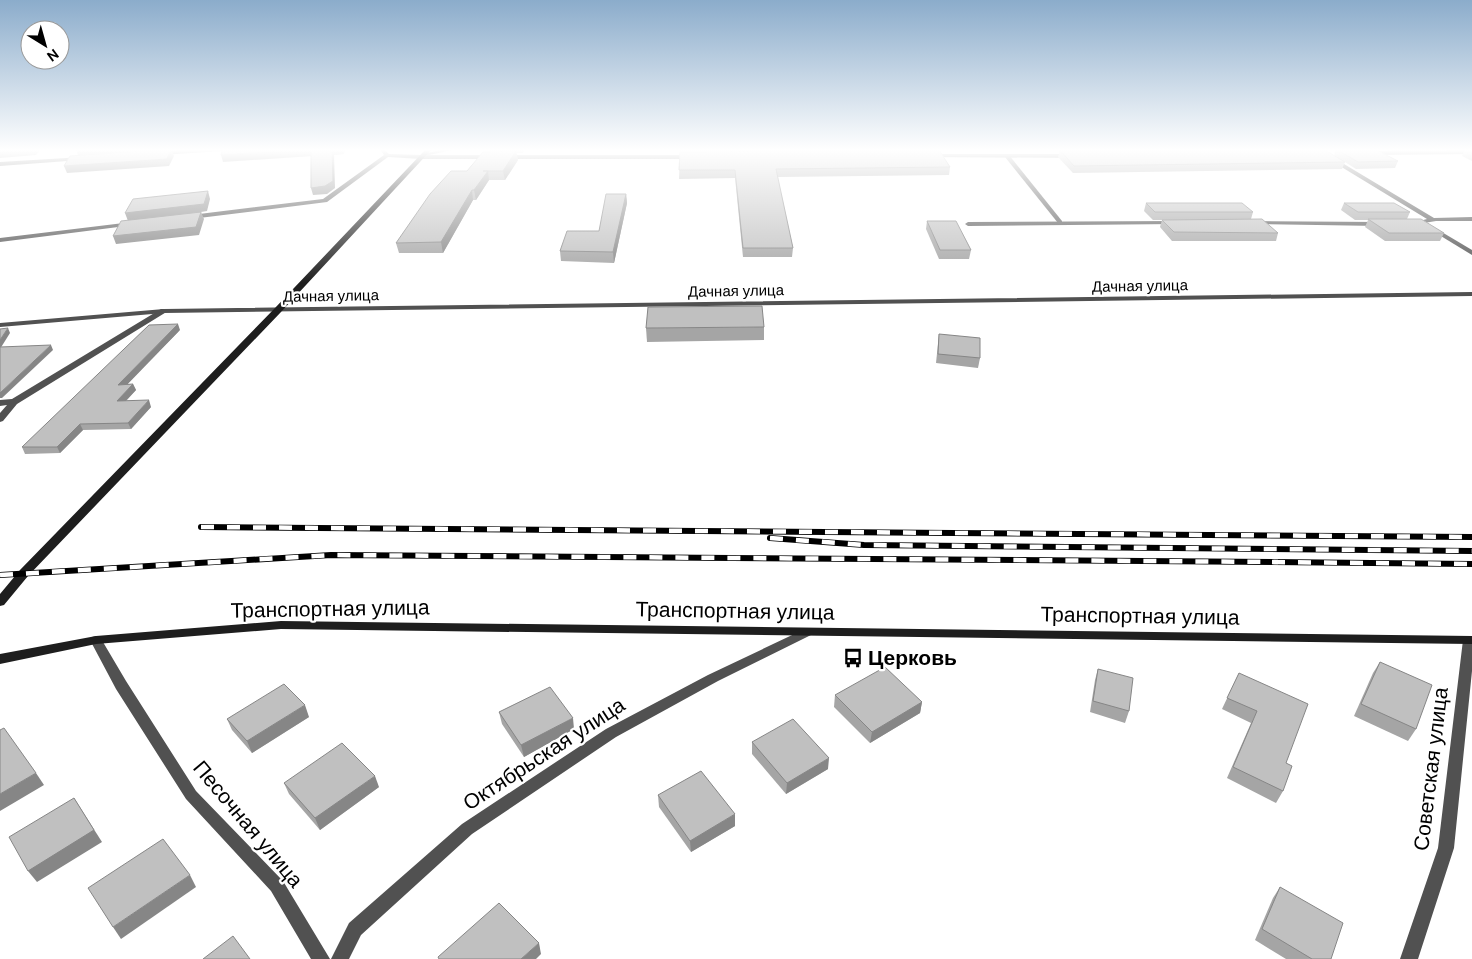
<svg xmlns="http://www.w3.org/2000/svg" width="1472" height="959" font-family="'DM Sans',sans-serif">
<rect width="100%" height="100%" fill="#fff"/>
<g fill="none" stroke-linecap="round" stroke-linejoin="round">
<g fill="#515151" fill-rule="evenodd">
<path d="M447,149H457L424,156L421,154Z"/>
<path d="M1005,155H1009L1062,221V223H1058L1005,157Z"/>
<path d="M161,309H164L168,311L17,404L3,421L0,422V413L7,405L0,406V400L12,399Z"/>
<path d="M807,628L811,629L813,632L811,635L718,681L616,737L472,834L361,935L349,959H331L349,923L462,824L606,729L708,675Z"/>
<path d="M96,636L100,637L126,681L196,791L283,881L330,959H311L271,891L186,799L116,689L90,640L92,637Z"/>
<path d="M1469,636H1472V671L1454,848L1418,959H1400L1438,848L1463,640L1465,637Z"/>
</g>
<g fill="#515151" fill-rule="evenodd">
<path d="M204,149H226L223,151L161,155L158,153L161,151Z"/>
<path d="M380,149H384L389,154L421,155H692L695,157L692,159H421L388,157L327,202L191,219L188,217L191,215L323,199L384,155Z"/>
<path d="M1472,150V154L1369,155L1366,153L1369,151Z"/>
<path d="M929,154H1072L1075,156L1072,158L927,157L926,156Z"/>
<path d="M83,157V159L81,160L0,166V162Z"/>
<path d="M1330,158H1334L1434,218L1472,217V221H1436L1412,225V223L1427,219L1330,160Z"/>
<path d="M1175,221L1177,222V224L968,226L965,224L968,222Z"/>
<path d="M1254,221L1380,222L1383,224L1380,226L1252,224V222Z"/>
<path d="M132,222L134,223V225L0,242V238Z"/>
<path d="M1431,228H1435L1472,250V255L1431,230Z"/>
<path d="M1472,292V296L164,313L0,327V323L164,309Z"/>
</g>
<g fill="#1e1e1e" fill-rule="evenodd">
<path d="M426,149H432L281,312L28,576L4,605L0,606V594L20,570L275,308Z"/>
<path d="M281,621L1472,636V644L281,629L96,644L0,664V654L96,636Z"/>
</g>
<defs>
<g id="rail">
<path d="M201,527L1472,537"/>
<path d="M770,538L864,545L1472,551"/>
<path d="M1272,562L1472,564"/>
<path d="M0,575L331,555L1278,562"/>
</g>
</defs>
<use href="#rail" stroke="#000" stroke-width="6"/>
<use href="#rail" stroke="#fff" stroke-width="4.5" stroke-dasharray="13" stroke-linecap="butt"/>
</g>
<g fill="#a5a5a5">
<path d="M490,149H525L523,153H516L518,160L505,180H489L476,200H473L443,253H399L396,243L467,171L490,152Z"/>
<path d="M680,149H933V150L950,167L949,175L777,177L793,248L792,257H743L735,178L679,179Z"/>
<path d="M1051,149H1358L1052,150Z"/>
<path d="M1336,149L1398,161L1395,168L1356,169L1345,162L1342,169L1073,173L1058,157L1060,150L1334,156Z"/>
<path d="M1465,149H1472V161L1462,156Z"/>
<path d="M626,194L627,203L614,263L561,261L560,251L599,231Z"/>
<path d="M1146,203L1253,212L1251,219L1278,233L1276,241H1172L1160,227L1162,220H1153L1144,211Z"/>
<path d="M1344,203L1410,212L1407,219L1444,233L1440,241H1385L1365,227L1368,220H1355L1341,210Z"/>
<path d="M927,221L971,250L969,259H939L926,229Z"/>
<path d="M764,327V340L647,342L646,328Z"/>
<path d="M180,330L127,384H133L136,390L126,401L151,407L131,429L83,430L60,453L25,454L22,447Z"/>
<path d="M939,334L980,358L978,368L936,363Z"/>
<path d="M1380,662L1416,729L1408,741L1354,716L1373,673Z"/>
<path d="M1098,669L1129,711L1125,723L1090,712L1095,680Z"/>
<path d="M1239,673L1286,763L1283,791L1276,803L1227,778L1251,723L1222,709Z"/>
<path d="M835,695L922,702L920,713L870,743L834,707Z"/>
<path d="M499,712L574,729L524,757L502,724Z"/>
<path d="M309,717L252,753L232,730L227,719Z"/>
<path d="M752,742L828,769L786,794L752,754Z"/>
<path d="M284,783L379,787L320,830L289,794Z"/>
<path d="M658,795L735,826L691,852L659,807Z"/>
<path d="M1280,887L1331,959H1286L1255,940L1273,898Z"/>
</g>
<g fill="#868686">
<path d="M29,149H41L36,155L0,158V151Z"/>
<path d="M76,149H177L78,155Z"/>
<path d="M171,149L174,156L169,166L67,173L64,166Z"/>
<path d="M311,149L313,156L223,162L221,155Z"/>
<path d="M332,149H345L344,154L334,155L335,188L327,194L313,195L311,188Z"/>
<path d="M516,151L518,160L505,180L503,171Z"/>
<path d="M488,171L489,180L476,200L474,190Z"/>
<path d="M472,190L473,200L443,253L441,242Z"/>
<path d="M208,191L210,199L207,211L201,212L204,219L199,235L116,244L113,236L128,221L125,213Z"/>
<path d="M626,194L627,203L614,263L613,252Z"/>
<path d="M178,324L180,330L121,391L118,385Z"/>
<path d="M8,328L10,333L0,349V340Z"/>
<path d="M51,345L53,350L2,398H0V393Z"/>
<path d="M133,384L136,390L120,407L117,401Z"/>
<path d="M149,400L151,407L131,429L128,423Z"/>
<path d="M80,424L83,430L60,453L57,447Z"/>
<path d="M922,702L920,713L870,743L872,732Z"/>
<path d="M305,705L309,717L252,753L247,741Z"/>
<path d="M573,718L574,729L524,757L521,745Z"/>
<path d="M829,758L828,769L786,794L787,783Z"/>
<path d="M36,773L44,785L0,811V794Z"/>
<path d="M375,776L379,787L320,830L315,818Z"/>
<path d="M74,798L102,842L37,882L28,871Z"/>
<path d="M735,814V826L691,852L690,841Z"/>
<path d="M190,875L196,887L121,939L113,927Z"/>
<path d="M539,943L541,954L536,959H521Z"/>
</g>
<g fill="#c0c0c0" stroke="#868686">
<path d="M0,149H29L0,151Z"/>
<path d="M171,149L167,159L64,166L70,156Z"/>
<path d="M223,149H332L333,181L325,186L311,188V149L221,155Z"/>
<path d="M1323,149L1345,162L1074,166L1060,150Z"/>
<path d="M1336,149H1374L1398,161L1358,162Z"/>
<path d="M1465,149H1472V152Z"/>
<path d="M939,150L950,167L776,169L793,248H743L735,170H679L680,152Z"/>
<path d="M516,151L503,171H483H488L474,190H472L441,242L396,243L430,194L451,171H467L483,152Z"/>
<path d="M208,191L204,204L125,213L133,199Z"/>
<path d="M606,194H626L613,252L560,251L567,231H599Z"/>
<path d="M1146,203H1242L1253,212H1155Z"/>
<path d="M1344,203H1394L1410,212H1358Z"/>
<path d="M201,212L196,227L113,236L121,221Z"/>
<path d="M1262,219L1278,233L1174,232L1162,220Z"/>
<path d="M1368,219H1421L1444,233H1389Z"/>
<path d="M927,221H956L971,250H940Z"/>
<path d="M762,306L764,327L646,328L648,307Z"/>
<path d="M178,324L118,385L133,384L117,401L149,400L128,423L80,424L57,447H22L149,325Z"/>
<path d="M8,328L0,340V329Z"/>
<path d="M939,334L980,338V358L938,354Z"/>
<path d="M51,345L0,393V347Z"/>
<path d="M1380,662L1432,685L1416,729L1361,704Z"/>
<path d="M885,667L922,702L872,732L835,695Z"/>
<path d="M1098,669L1133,678L1129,711L1093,701Z"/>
<path d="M1239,673L1308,704L1286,763L1292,766L1283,791L1233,767L1257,711L1227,698Z"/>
<path d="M284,684L305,705L247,741L227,719Z"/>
<path d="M550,687L573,718L521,745L499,712Z"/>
<path d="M793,719L829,758L787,783L752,742Z"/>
<path d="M4,728L36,773L0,794V730Z"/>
<path d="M342,743L375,776L315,818L284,783Z"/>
<path d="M701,771L735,814L690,841L658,795Z"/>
<path d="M74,798L94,830L28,871L9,837Z"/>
<path d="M163,839L190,875L113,927L88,888Z"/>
<path d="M1280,887L1343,923L1331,959H1312L1262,929Z"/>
<path d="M499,903L539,943L521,959H439L438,957Z"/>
<path d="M233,936L250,959H203Z"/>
</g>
<linearGradient id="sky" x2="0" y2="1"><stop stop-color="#8baccb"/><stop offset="0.53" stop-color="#fff"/><stop offset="1" stop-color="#fff" stop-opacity="0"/></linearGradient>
<rect width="1472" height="283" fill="url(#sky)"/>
<defs>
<symbol id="bus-bare" viewBox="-9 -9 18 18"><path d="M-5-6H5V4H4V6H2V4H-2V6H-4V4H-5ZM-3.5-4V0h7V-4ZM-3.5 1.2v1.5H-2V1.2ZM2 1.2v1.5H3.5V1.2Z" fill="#000" stroke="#fff" stroke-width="2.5" paint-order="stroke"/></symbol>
</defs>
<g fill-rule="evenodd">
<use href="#bus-bare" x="839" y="644" width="28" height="28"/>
</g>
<g text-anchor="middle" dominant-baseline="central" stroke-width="4.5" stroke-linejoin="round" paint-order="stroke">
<g font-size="15" fill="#000" stroke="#fff">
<text transform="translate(1140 286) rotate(-1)">Дачная улица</text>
<text transform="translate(736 291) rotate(-1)">Дачная улица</text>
<text transform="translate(331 296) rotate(-1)">Дачная улица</text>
</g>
<g font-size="21" fill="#000" stroke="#fff">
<text transform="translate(330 609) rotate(-1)">Транспортная улица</text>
<text transform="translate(735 611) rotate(1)">Транспортная улица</text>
<text transform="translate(1140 616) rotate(1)">Транспортная улица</text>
<text transform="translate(544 754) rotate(-33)">Октябрьская улица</text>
<text transform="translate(1431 769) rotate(-83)">Советская улица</text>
<text transform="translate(248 824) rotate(50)">Песочная улица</text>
</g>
<g font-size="21" font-weight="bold" fill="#000" stroke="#fff" text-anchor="start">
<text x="868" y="658">Церковь</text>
</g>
</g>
<g transform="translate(45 45) rotate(143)"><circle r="24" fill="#ffffff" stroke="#999999"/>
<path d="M0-4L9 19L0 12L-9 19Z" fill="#000000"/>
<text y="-8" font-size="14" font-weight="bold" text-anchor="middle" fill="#000000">N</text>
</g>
</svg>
